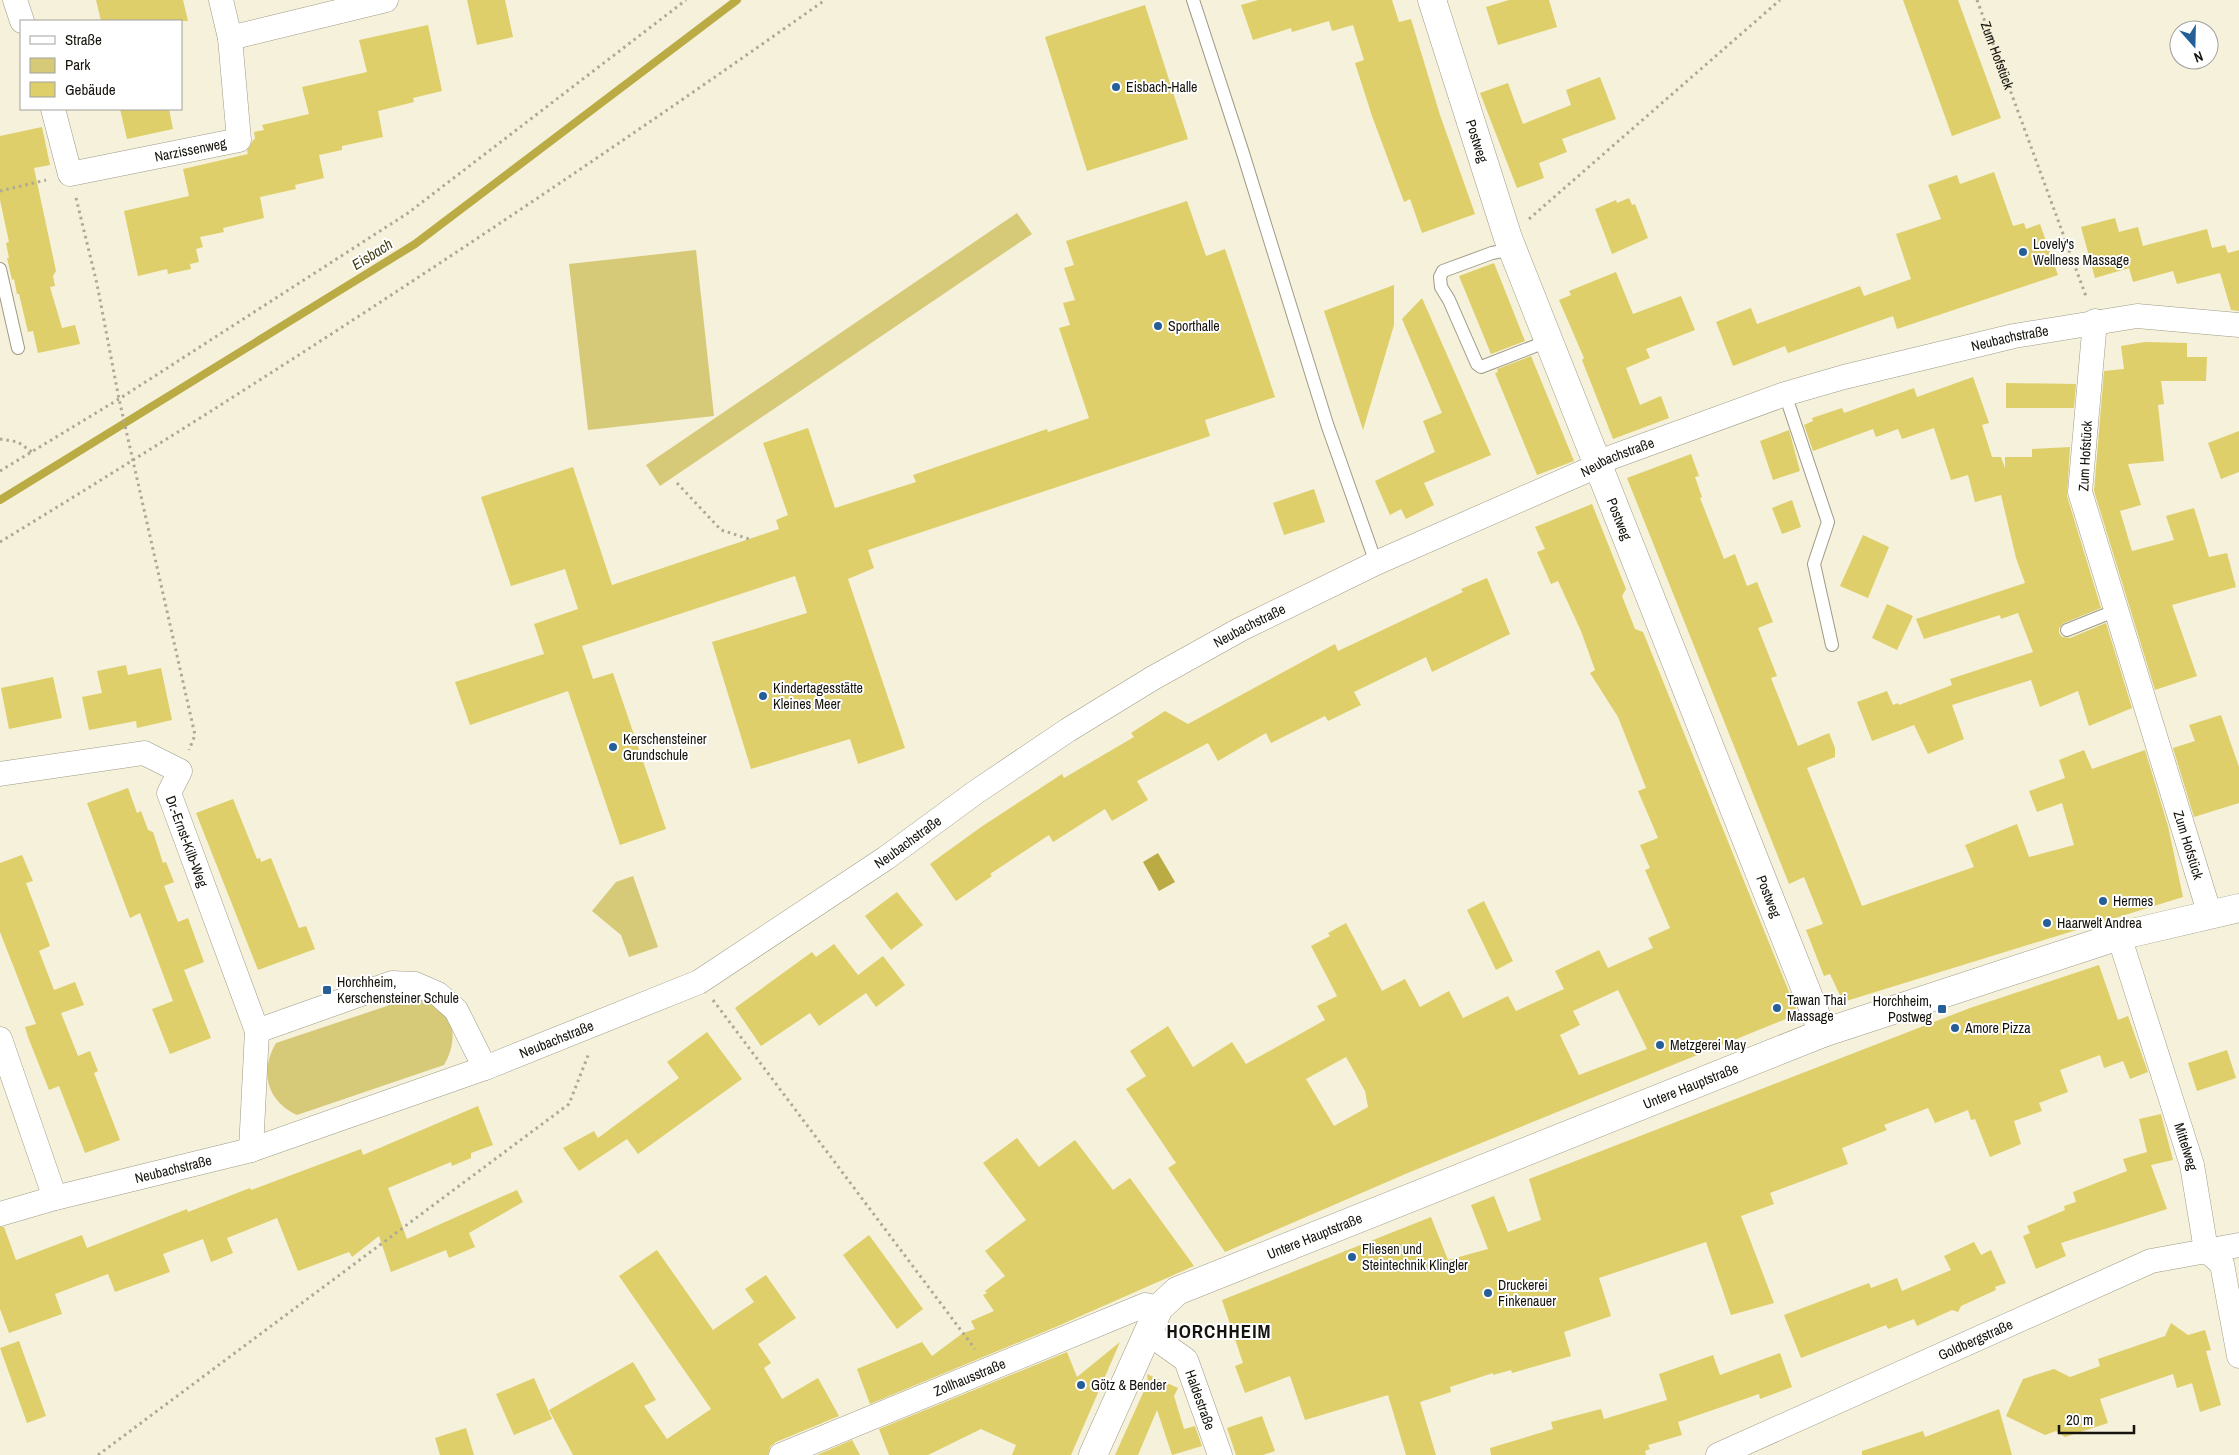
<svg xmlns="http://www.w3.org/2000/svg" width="2239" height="1455" font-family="'Archivo Narrow',sans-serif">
<rect width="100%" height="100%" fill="#f5f1db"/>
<g fill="#d6ca78">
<path d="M1017,213L1032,234L660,486L646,465Z"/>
<path d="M696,250L714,416L588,430L569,264Z"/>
<path d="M633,876L658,947L629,957L621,935L592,911L616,882Z"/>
<path d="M420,995C426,999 436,1002 441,1007C457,1023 455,1047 444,1065L297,1115C267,1101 259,1072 276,1043Z"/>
</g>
<path fill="#bbab44" d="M1158,853L1175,882L1159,891L1143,862Z"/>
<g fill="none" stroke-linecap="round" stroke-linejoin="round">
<path stroke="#bbab44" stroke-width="8" d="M0,500L415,244L737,0"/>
</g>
<g fill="#decf6a" fill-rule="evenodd">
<path d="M96,0H183L188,21H101Z"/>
<path d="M467,0H505L513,37L477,45Z"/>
<path d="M1258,0H1392L1399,22L1411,19L1440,115L1475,214L1422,233L1410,199L1404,202L1372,116L1355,63L1364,60L1353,25L1332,31L1329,21L1292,32L1291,28L1253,40L1241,5Z"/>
<path d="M1509,0H1549L1557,27L1498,45L1486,7Z"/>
<path d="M1903,0H1958L2001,118L1952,136Z"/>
<path d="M1145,5L1188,139L1087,171L1045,37Z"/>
<path d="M428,25L442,91L413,98L414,102L378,111L383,137L342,146V150L319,155L324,178L295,185L296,189L260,197L264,218L223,228L224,232L200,237L203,247L196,249L199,262L190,264L191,269L168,274L167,269L138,276L124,211L189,196L183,169L248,154L247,151L253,140L255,139L254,132L264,130L262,125L309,114L302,87L367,72L359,40Z"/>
<path d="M1600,77L1616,119L1562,139L1567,152L1539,163L1544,178L1517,188L1480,93L1508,83L1523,124L1571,105L1566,90Z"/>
<path d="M120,109H169L173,129L127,139Z"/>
<path d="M42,127L50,165L34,168L56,271L53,276L55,286L50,287L62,328L75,325L80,344L38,353L33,331L28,332L19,294H17L14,279L12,280L7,258H9L6,243L9,242L0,200V136Z"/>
<path d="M1994,172L2013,226L2024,223L2026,229L2040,224L2058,275L1897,329L1893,316L1788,353L1785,346L1733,366L1716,322L1751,308L1757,324L1860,286L1864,296L1911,279L1896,234L1941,219L1928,185L1957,175L1960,184Z"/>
<path d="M1629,198L1632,205L1635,204L1648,238L1612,254L1595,209L1616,200L1617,203Z"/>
<path d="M1187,201L1206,256L1225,249L1275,397L1205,420L1210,436L868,550L874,568L848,579L905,748L858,764L850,739L751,769L712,642L807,613L795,576L582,646L593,679L613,673L666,829L620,845L568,691L470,725L455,682L544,654L534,624L578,609L565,569L511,586L481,497L573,467L612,585L779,529L776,520L788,515L763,443L808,428L835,508L916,482L913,475L1047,429L1048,432L1089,418L1059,328L1070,325L1063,303L1075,300L1064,268L1074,265L1066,241Z"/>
<path d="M2115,218L2119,232L2138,227L2143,246L2207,229L2212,248L2225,245L2228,253L2239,250V311L2231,310L2220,273L2177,284L2173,271L2133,282L2129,268L2095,278L2081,227Z"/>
<path d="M1494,263L1525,341L1491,354L1459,276Z"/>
<path d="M1616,272L1633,314L1681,296L1695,330L1646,349L1650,358L1626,368L1640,405L1661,396L1669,418L1613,439L1582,360L1584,358L1559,300L1571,295L1569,291Z"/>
<path d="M1394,285V325L1363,430L1324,311Z"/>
<path d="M1422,298L1491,455L1424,483L1434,505L1406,519L1401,509L1390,515L1375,481L1435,452L1423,421L1442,413L1402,319Z"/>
<path d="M2145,342L2187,343V357H2207L2206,381H2161L2164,404L2158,405L2164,461L2128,464L2141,505L2120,511L2132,551L2174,540L2166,516L2194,508L2209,557L2227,553L2236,587L2172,605L2197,676L2155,690L2094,491L2104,371L2124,369L2121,346Z"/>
<path d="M1531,356L1574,461L1537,475L1495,373L1498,372L1497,369Z"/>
<path d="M1973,377L1989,423L1982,425L1992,457H2001L2005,468V457H2032V449L2070,447L2067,496L2101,608L2064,623L2059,628V633L2062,637L2070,638L2106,623L2132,708L2089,726L2078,691L2040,707L2031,680L1952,705L1964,739L1928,754L1914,725L1872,741L1857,702L1887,691L1893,705L1898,703L1899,705L1952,685L1950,679L2033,652L2018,613L2001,619L2000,615L1924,639L1916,619L2025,583L2016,558L2001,495L1975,502L1968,475L1951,480L1934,428L1902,439L1898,429L1876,437L1873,429L1813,451L1804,425L1813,421L1812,418L1842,408L1844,413L1914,388L1917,397Z"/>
<path d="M2006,383L2076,384L2074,408H2006Z"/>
<path d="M1789,430L1800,471L1773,480L1760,441Z"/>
<path d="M2239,431V472L2221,479L2208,443Z"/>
<path d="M1691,454L1699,476L1695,477L1702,497L1700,498L1724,559L1735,554L1747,586L1757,582L1773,622L1758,628L1777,676L1771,678L1798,746L1829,733L1835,748V757L1807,768L1862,906L1974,867L1965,845L2017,824L2029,857L2074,845L2062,803L2037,812L2029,791L2065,778L2059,760L2084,750L2092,769L2145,750L2168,826L2183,897L1843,1002L1830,974L1824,976L1806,930L1823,924L1804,877L1789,884L1627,478Z"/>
<path d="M1314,489L1325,522L1284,535L1273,503Z"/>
<path d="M1792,500L1801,527L1782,534L1772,508Z"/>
<path d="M1592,504L1626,589L1622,596L1635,629L1643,632L1798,1014L1410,1172L1225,1252L1168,1168L1176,1163L1126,1089L1146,1076L1130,1051L1168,1026L1193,1067L1232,1042L1246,1064L1325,1020L1317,1006L1337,996L1311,946L1330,936L1328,933L1346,923L1382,991L1405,979L1420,1007L1449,991L1463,1018L1508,996L1516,1011L1564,989L1555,971L1599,950L1608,968L1653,948L1648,938L1670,928L1645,870L1650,868L1640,845L1658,838L1638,791L1646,788L1618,717L1590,673L1595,670L1581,631L1558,581L1551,584L1537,552L1545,549L1535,527ZM1618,990L1647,1049L1579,1075L1560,1035L1580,1025L1573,1011ZM1346,1057L1365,1091L1368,1107L1334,1126L1306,1079Z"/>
<path d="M1863,535L1889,547L1868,598L1840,586Z"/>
<path d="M1487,578L1510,634L1432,672L1426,657L1354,692L1361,705L1328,721L1325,716L1271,743L1266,733L1218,761L1208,743L1137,781L1148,800L1112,821L1105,809L1053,842L1049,835L990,874L992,876L956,901L930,864L981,827L1062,774L1064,778L1134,737L1131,733L1165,711L1188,724L1335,644L1338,651L1463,592L1461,589Z"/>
<path d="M1887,604L1913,616L1897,650L1872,638Z"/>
<path d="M126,665L128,675L161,668L172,720L137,728L136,721L89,730L82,697L102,693L97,671Z"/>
<path d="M53,677L62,718L9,729L1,688Z"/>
<path d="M2221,715L2239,767V803L2194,817L2173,748L2195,741L2189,725Z"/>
<path d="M128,788L137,813L141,811L148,830L153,832L163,863L166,862L174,882L164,886L178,922L188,918L204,962L184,970L211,1038L170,1054L152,1009L173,1001L140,913L130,918L87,803Z"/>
<path d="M233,799L257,859L260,858L261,862L271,858L299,928L306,926L315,949L258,970L196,813Z"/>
<path d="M22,855L33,881L26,883L50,946L39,951L54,990L75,982L84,1005L61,1013L78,1056L90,1051L98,1071L94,1073L120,1140L85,1153L59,1086L49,1090L28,1037L25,1027L36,1024L0,932V863Z"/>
<path d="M897,892L923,925L891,950L865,916Z"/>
<path d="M1484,901L1513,961L1496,970L1467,910Z"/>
<path d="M834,944L858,975L883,956L905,985L876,1007L866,993L819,1026L810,1013L761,1046L735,1008L812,952L816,957Z"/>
<path d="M2099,965L2118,1020L2128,1016L2148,1072L2130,1079L2123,1061L2104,1068L2100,1055L2060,1070L2068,1092L2039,1103L2042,1111L2014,1121L2021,1144L1990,1157L1975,1119L1971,1120L1968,1110L1935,1123L1928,1108L1884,1125L1887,1130L1842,1148L1848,1164L1770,1193L1774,1204L1741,1216L1774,1303L1731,1315L1706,1242L1599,1278L1611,1316L1564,1332L1571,1356L1512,1373L1511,1370L1493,1375V1373L1450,1387L1451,1392L1420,1402L1436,1455H1406L1388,1395L1305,1420L1290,1376L1245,1393L1235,1366L1243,1363L1222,1300L1431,1217L1448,1260L1488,1249L1471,1205L1494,1196L1508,1232L1541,1220L1529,1179L1970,1008Z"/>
<path d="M707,1032L742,1079L638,1154L627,1139L579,1171L563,1148L594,1131L598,1138L679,1078L667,1062Z"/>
<path d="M2227,1050L2236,1078L2197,1091L2188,1063Z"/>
<path d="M478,1106L493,1145L471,1153V1158L452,1166L451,1162L388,1188L407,1239L517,1190L523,1202L469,1233L475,1247L449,1258L446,1250L391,1272L379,1236L352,1257L349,1252L298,1271L277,1218L227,1238L233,1253L211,1262L203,1239L163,1254L170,1272L115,1292L108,1274L55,1294L62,1314L9,1333L0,1309V1227H4L16,1260L82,1235L87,1248L187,1209L188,1212L250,1188L251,1190L361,1149L363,1155Z"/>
<path d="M2161,1114L2173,1160L2151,1165L2167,1209L2061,1243L2066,1256L2036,1269L2023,1236L2030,1233L2027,1226L2065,1210L2064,1206L2076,1202L2073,1192L2127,1171L2123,1159L2147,1152L2139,1119Z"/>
<path d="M1017,1138L1039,1167L1075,1140L1113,1190L1130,1178L1194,1266L1058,1326L870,1404L857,1369L922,1342L932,1356L963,1333L975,1329L971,1321L994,1311L983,1295L987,1293L985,1291L1005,1276L985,1251L1026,1220L983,1163Z"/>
<path d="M869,1235L923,1309L897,1329L843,1255Z"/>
<path d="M1974,1242L1981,1255L1991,1250L2006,1283L1995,1287L1996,1290L1961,1306L1958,1312L1952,1310L1917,1326L1914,1319L1888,1329L1886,1325L1801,1358L1784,1315L1869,1283L1871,1288L1897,1278L1902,1291L1951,1270L1944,1256Z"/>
<path d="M657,1250L713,1330L754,1302L745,1289L766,1275L796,1318L758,1344L771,1363L764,1368L782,1399L818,1378L839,1416L776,1442L770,1447L768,1455H573L549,1410L633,1362L656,1400L644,1406L667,1439L711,1409L619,1276Z"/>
<path d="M2171,1323L2188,1335L2205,1330L2211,1350L2206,1351L2221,1405L2200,1412L2192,1383L2177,1388L2173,1374L2100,1399L2108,1423L2065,1437L2056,1431L2045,1435L2006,1416L2023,1379L2054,1369L2070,1377L2100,1366L2098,1359L2165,1336Z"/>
<path d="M19,1341L46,1416L27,1423L0,1348Z"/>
<path d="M1120,1342L1071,1455H1012L1016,1445L981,1429L928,1455H889L879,1429L1067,1352L1077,1377Z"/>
<path d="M1780,1353L1792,1387L1760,1399L1759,1394L1678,1422L1682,1435L1648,1445L1650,1449L1645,1451L1646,1455H1491L1490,1448L1553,1429L1551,1422L1601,1409L1604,1419L1667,1400L1659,1374L1713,1355L1720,1375Z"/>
<path d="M1147,1374L1178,1388L1174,1396L1184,1429L1195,1426L1202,1446L1172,1455L1157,1410L1138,1455H1115L1148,1382Z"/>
<path d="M534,1378L552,1419L514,1435L496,1394Z"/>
<path d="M1999,1409L2012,1455H1862V1451L1923,1431L1925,1437Z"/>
<path d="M1262,1416L1275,1451L1263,1455H1236L1227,1428Z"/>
<path d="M466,1428L474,1455H440L435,1438Z"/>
<path d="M852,1440L860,1455H817Z"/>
</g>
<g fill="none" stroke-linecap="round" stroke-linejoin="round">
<defs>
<g id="service">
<path d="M1193,0L1242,150L1327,424L1376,563"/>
<path d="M1513,249L1492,253L1443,271L1440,277L1441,287L1449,300L1477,364L1481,367L1548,341"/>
<path d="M0,269L18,348"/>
<path d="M1785,394L1828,522L1814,564L1832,645"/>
<path d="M2067,630L2117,610"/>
</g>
<g id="minor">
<path d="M15,0L22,21"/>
<path d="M230,38L386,0"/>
<path id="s2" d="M53,109L70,174L239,140L230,38L221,0"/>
<path id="s3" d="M2095,321L2080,492L2210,915"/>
<path id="s4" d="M0,774L144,753L180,771L169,793L257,1031L251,1150"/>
<path id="s5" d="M2119,936L2192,1165L2206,1250L2222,1264L2239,1356"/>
<path d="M257,1031L392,983L415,984L438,994L456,1010L485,1068"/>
<path d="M0,1039L55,1198"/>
<path id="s6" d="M0,1214L55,1198L251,1150L485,1068L699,982L886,858L976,792L1068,730L1153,678L1241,629L1376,563L1588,470L1604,460L1785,394L1844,377L2014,336L2137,316L2239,325"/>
<path id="s7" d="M1148,1333L1186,1360L1220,1455"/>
<path id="s8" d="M781,1455L1145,1305L1159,1308"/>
<path id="s9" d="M1718,1455L2151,1261L2239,1245"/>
</g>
<g id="tertiary">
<path id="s10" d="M1432,0L1508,238L1823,1033"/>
</g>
<g id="secondary">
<path id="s11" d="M1093,1455L1159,1308L1177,1291L1823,1033L2119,936L2239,908"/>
</g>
</defs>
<use href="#service" stroke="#9e9b86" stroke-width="14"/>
<use href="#minor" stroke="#9e9b86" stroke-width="25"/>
<use href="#tertiary" stroke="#9e9b86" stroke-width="29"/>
<use href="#secondary" stroke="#9e9b86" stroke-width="29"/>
<g stroke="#aca998" stroke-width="3" stroke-dasharray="2.5 4" stroke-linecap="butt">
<path id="s1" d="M1977,0L2087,299"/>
<path d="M0,191L46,180"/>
<path d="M76,198L97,284L119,399L195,735L189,750"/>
<path d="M1529,219L1780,0"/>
<path d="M0,439L18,442L32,452"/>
<path d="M0,471L119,399L408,213L686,0"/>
<path d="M677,483L721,530L749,539"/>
<path d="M0,542C281,371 556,190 825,0"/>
<path d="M713,1000L975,1349"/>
<path d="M98,1455L569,1104L589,1053"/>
</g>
<use href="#service" stroke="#fff" stroke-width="12"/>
<use href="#minor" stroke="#fff" stroke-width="24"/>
<use href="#tertiary" stroke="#fff" stroke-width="28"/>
<use href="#secondary" stroke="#fff" stroke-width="28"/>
</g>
<g fill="#265f97" stroke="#fff" stroke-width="2">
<circle cx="1116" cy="87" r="5"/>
<circle cx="2023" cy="252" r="5"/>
<circle cx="1158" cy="326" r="5"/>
<circle cx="763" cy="696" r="5"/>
<circle cx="613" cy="747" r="5"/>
<circle cx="2103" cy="901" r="5"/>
<circle cx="2047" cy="923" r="5"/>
<rect x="322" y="985" width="10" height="10" rx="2.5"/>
<circle cx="1777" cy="1008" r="5"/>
<rect x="1937" y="1004" width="10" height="10" rx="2.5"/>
<circle cx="1955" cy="1028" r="5"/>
<circle cx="1660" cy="1045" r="5"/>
<circle cx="1352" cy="1257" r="5"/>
<circle cx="1488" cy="1293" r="5"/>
<circle cx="1081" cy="1385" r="5"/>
</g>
<g text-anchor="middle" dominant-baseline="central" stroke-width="4" stroke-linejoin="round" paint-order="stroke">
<g font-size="14" fill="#15130c" stroke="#fff">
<text stroke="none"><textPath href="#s1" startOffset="59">Zum Hofstück</textPath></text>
<text stroke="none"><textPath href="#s10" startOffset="148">Postweg</textPath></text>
<text stroke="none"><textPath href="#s2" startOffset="190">Narzissenweg</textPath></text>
<text stroke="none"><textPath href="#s6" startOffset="2210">Neubachstraße</textPath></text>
<text transform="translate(2085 456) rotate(-87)">Zum Hofstück</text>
<text stroke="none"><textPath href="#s6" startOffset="1799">Neubachstraße</textPath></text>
<text stroke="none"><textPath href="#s10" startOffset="552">Postweg</textPath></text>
<text stroke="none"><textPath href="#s6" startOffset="1394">Neubachstraße</textPath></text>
<text stroke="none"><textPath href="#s4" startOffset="262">Dr.-Ernst-Kilb-Weg</textPath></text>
<text stroke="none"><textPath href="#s6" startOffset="989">Neubachstraße</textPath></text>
<text stroke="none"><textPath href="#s3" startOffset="541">Zum Hofstück</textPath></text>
<text stroke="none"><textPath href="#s10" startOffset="958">Postweg</textPath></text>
<text stroke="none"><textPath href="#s6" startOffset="584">Neubachstraße</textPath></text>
<text stroke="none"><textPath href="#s11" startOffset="739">Untere Hauptstraße</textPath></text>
<text stroke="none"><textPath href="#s5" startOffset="221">Mittelweg</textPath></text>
<text stroke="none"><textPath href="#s6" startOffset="179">Neubachstraße</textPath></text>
<text stroke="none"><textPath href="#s11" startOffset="334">Untere Hauptstraße</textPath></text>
<text stroke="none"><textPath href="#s9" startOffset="282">Goldbergstraße</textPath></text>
<text stroke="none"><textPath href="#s8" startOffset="204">Zollhausstraße</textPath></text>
<text stroke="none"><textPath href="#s7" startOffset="89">Haldestraße</textPath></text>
</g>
<g font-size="14" fill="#15130c" stroke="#fff" text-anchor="start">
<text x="1126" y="87">Eisbach-Halle</text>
<text x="2033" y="244">Lovely's<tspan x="2033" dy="16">Wellness Massage</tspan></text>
<text x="1168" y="326">Sporthalle</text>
<text x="773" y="688">Kindertagesstätte<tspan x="773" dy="16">Kleines Meer</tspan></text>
<text x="623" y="739">Kerschensteiner<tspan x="623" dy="16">Grundschule</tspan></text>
<text x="2113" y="901">Hermes</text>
<text x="2057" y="923">Haarwelt Andrea</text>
<text x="337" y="982">Horchheim,<tspan x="337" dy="16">Kerschensteiner Schule</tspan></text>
<text x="1787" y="1000">Tawan Thai<tspan x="1787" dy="16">Massage</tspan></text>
<text x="1932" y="1001" text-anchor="end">Horchheim,<tspan x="1932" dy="16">Postweg</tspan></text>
<text x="1965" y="1028">Amore Pizza</text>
<text x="1670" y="1045">Metzgerei May</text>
<text x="1362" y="1249">Fliesen und<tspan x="1362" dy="16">Steintechnik Klingler</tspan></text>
<text x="1498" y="1285">Druckerei<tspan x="1498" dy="16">Finkenauer</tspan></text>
<text x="1091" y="1385">Götz &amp; Bender</text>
</g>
<g font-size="15" font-style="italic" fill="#474116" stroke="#fff">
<text transform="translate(372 254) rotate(-32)">Eisbach</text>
</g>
<g font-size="19" font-weight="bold" letter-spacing="1" fill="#15130c" stroke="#fff">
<text x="1219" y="1331">HORCHHEIM</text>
</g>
</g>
<rect x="20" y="20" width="162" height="90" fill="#ffffff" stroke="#a1a19e"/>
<rect x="30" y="36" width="25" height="8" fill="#ffffff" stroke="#a1a19e"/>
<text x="65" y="45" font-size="15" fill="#15130c">Straße</text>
<rect x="30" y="58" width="25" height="15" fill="#d6ca78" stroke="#a1a19e"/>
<text x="65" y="70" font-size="15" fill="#15130c">Park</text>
<rect x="30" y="82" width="25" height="15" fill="#decf6a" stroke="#a1a19e"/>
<text x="65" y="95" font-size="15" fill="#15130c">Gebäude</text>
<g transform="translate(2194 45) rotate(160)"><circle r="24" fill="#ffffff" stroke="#a1a19e"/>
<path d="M0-4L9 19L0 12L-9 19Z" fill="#265f97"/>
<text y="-8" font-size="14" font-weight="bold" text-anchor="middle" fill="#15130c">N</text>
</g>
<path d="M2059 1425v8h75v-8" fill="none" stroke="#15130c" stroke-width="2.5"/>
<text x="2066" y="1425" font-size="15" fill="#15130c" stroke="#ffffff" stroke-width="4" paint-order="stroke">20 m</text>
</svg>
